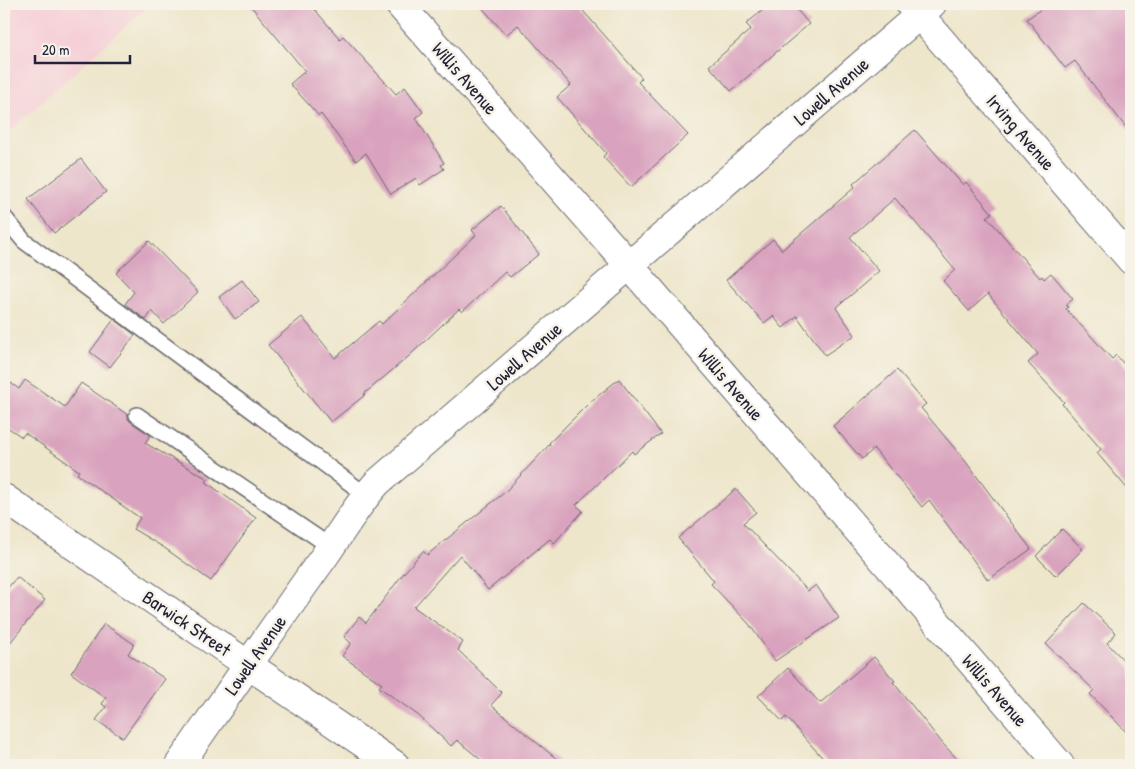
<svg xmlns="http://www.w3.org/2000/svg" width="1135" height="769" font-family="'Patrick Hand',sans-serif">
<rect width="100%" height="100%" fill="#f7f3e8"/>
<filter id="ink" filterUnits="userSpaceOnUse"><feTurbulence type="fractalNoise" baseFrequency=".02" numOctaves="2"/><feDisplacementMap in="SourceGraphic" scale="10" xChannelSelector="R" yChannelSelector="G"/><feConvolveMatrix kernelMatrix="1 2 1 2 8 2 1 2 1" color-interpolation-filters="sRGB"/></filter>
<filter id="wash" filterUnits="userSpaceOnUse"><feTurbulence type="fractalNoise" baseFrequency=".0096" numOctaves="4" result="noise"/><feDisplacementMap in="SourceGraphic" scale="20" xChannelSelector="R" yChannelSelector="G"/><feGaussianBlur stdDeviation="1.12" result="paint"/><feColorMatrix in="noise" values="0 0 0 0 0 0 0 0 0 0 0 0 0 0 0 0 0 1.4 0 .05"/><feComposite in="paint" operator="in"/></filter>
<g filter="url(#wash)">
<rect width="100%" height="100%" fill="#eee6cb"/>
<path fill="#f6cfd7" d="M4,4H151L4,136Z"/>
<g id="blocks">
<g fill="#d9a2be">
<path d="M249,4H310L340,39L343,36L396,94L405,87L423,112L416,118L444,163L441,165L444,169L420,185L416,178L391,194L366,153L356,161L321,114L319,116L290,84L305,71Z"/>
<path d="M479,4H577L642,78L638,82L688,135L631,187L603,157L606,153L557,97L571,85L518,25L506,35Z"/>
<path d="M770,4H792L809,24L731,91L709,66L751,29L746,24Z"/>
<path d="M1048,4H1131V134L1075,61L1065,68L1027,19Z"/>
<path d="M915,130L963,185L966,182L992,213L987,217L1040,278L1042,276L1044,279L1051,273L1073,299L1066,305L1068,307L1066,309L1112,359L1116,355L1131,372V493L1097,453L1101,449L1062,404L1064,402L1028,363L1038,354L988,294L969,311L943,281L955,270L895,198L850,237L879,271L836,308L855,335L825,355L797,316L783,328L773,316L764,323L726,280L773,239L782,250L855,187L853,184Z"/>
<path d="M81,159L106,192L54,233L28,199Z"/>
<path d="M501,206L539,254L510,277L505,272L462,312L459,309L408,357L364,394L365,395L331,422L268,345L302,317L335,358L379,321L382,324L476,235L472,230Z"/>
<path d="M149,241L198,292L164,324L152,311L146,320L125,304L134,292L116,273Z"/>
<path d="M242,280L259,302L235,319L219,297Z"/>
<path d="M114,319L135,335L110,367L90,352Z"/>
<path d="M897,370L926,404L921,408L966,462L1031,549L988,580L929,500L922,507L874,449L862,459L833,426Z"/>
<path d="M4,378L19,389L25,380L65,407L81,383L128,415V419L131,422L150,435L145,443L208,479L206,482L256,518L211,581L163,547L133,529L140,518L77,474L79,471L25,433L22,437L4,425Z"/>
<path d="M619,379L661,434L634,454L632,451L576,505L583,511L554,543L550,539L488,590L460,555L414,607L463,642L458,650L502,693L491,705L564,765H487L457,740L451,746L419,716L379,687L382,684L342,656L351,643L344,637L359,617L366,623L403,574L423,551L427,555L505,492L550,444L549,443L590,402Z"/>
<path d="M736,489L756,512L743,523L808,591L816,585L839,618L775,661L749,624L711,584L714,581L678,538Z"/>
<path d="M1062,529L1083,549L1056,576L1036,556Z"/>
<path d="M17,577L45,600L4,650V592Z"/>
<path d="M1084,603L1116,633L1107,643L1131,668V737L1090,694L1094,690L1046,644Z"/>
<path d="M104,624L134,644L128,654L165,679L123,738L96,720L106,707L102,704L106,698L71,673Z"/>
<path d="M874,657L895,681L893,682L943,744L963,765H829L786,717L782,721L758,696L788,668L820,703Z"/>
</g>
</g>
</g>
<g filter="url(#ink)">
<use href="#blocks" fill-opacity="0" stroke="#69676d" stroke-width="1"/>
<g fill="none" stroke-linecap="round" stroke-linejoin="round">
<defs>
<g id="lane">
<path d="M4,217L24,241L366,495"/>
<path d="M137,415L331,547"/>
</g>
<g id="street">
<path d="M399,4L629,265L1060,765"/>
<path d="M910,4L1131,260"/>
<path d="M4,498L395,765"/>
<path d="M179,765C226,697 273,628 321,561C340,535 355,507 377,483L932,4"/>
</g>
</defs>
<use href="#lane" stroke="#69676d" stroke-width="18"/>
<use href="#street" stroke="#69676d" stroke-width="30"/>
<use href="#lane" stroke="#fff" stroke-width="15"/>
<use href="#street" stroke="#fff" stroke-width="28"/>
</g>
</g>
<g text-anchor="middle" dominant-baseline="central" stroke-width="5" stroke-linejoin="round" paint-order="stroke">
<g font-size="19" fill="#22223b" stroke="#f7f3e8">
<text transform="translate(465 78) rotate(49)">Willis Avenue</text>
<text transform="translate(831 91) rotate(-41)">Lowell Avenue</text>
<text transform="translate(1021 132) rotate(49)">Irving Avenue</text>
<text transform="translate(524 356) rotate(-41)">Lowell Avenue</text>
<text transform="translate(731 384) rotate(49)">Willis Avenue</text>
<text transform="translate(187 623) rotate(34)">Barwick Street</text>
<text transform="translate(255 655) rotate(-55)">Lowell Avenue</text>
<text transform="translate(995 690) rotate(49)">Willis Avenue</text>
</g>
</g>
<rect width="1135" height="769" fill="none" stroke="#f7f3e8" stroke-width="20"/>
<path d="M35 55v8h95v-8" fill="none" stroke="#22223b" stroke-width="2.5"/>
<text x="42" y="55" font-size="15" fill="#22223b" stroke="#f7f3e8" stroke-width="4" paint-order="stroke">20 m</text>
</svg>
